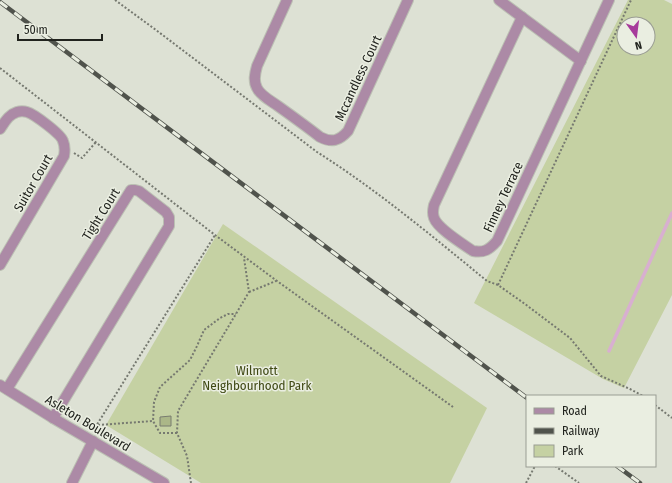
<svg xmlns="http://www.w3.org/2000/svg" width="672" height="483" font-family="'Fira Sans Condensed',sans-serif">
<rect width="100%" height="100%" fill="#dde1d4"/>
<g fill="#c5d1a3" fill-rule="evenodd">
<path d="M628,0H664L672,4V295L624,388L603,379L474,303ZM624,24H648V48H624Z"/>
<path d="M223,224L487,408L450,483H201L106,425Z"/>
</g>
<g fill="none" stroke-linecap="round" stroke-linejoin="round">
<path stroke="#d8afd0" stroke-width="3.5" d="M609,351L672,213"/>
</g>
<path fill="#abb788" stroke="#797c70" d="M171,416V426H160V417Z"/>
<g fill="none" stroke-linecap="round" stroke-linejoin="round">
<defs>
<g id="minor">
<path d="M287,0L257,66C255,73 253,81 257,88C260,95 271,101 278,106C292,116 306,126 320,137C332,143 339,141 348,131L408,0"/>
<path d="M499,0L581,61"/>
<path d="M522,17L434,205C433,210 432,213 434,218C438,229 463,244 473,251C484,253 489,250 497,241L609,0"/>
<path d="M0,129C5,122 8,115 17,112C20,111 24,111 27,112C34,114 61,134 63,141C65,146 65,151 64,156L0,265"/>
<path d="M7,389L131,190H135L139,191L166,212L169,217V226L53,418"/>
<path d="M72,483L93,441"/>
</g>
<path id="tertiary" d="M0,385L53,418L164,483"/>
</defs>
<use href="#minor" stroke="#bbbfb3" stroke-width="12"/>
<use href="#tertiary" stroke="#bbbfb3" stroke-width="12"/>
<g stroke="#767970" stroke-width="2" stroke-dasharray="2 2" stroke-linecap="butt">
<path d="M115,0L156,30L317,152C377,190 432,236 487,281L498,285L525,304L570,338L601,376L630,389L643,396"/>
<path d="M0,68L215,235L277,281L453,407"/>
<path d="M74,153L82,158L96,142"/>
<path d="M498,285L631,0"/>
<path d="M249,292L276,281"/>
<path d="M655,405L672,418"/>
<path d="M98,425L153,421"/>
<path d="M93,431L215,235"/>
<path d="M177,433H160L153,421L154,402L160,387L190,360L197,346L204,330L220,318L228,314H236"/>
<path d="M555,466L579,483"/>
<path d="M191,483L187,456L177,433L178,411L249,292L244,258"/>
<path d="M526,483L535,466"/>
</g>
<use href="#minor" stroke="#ac8aa6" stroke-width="10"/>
<use href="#tertiary" stroke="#ac8aa6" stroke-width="10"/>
<defs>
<g id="rail">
<path d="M0,2L527,398"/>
<path d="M617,466L640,483"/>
</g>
</defs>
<use href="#rail" stroke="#50534c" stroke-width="4.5"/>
<use href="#rail" stroke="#eaeee1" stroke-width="3" stroke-dasharray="9" stroke-linecap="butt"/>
</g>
<g text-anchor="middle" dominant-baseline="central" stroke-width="3" stroke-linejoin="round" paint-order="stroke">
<g font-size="13" fill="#21231e" stroke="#eaeee1">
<text transform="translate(358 78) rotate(-65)">Mccandless Court</text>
<text transform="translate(33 183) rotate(-60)">Suitor Court</text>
<text transform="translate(503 197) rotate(-65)">Finney Terrace</text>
<text transform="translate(101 214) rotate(-58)">Tight Court</text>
<text transform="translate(88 423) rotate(31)">Asleton Boulevard</text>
</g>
<g font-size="13" fill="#404a15" stroke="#eaeee1">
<text x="257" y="370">Wilmott<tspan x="257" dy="15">Neighbourhood Park</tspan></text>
</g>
</g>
<rect x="526" y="395" width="130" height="72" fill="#eaeee1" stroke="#9a9d93"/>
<rect x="534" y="408" width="20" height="6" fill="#ac8aa6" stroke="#9a9d93"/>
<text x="562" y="415" font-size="12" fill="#21231e">Road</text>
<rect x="534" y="428" width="20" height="6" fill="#50534c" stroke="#9a9d93"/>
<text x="562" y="435" font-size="12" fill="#21231e">Railway</text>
<rect x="534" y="445" width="20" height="12" fill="#c5d1a3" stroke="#9a9d93"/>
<text x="562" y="455" font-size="12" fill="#21231e">Park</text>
<g transform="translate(636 36) rotate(166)"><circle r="19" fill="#eaeee1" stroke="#9a9d93"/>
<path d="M0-3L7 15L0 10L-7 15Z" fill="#a73b9b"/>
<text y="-6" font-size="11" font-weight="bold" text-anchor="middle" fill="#21231e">N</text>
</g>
<path d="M18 34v6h84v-6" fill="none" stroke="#21231e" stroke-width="2"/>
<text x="24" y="34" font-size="12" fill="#21231e" stroke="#eaeee1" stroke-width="3" paint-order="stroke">50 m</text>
</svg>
